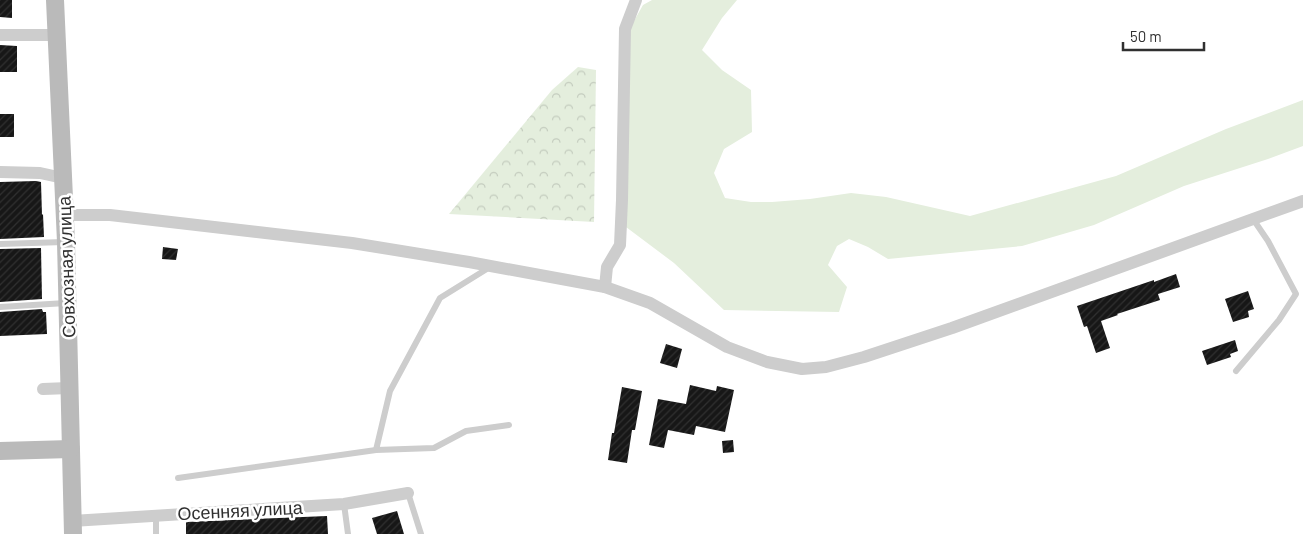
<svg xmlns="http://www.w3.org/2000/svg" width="1303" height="534" font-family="Barlow,sans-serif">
<defs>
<pattern id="forest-crowns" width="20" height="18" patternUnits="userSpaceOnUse" patternTransform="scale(1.25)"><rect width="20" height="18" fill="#e4eedd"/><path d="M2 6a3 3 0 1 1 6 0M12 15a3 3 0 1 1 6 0" fill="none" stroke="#c4ccbe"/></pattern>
<pattern id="building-hatch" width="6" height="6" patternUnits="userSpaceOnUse" patternTransform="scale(1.25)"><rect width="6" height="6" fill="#171717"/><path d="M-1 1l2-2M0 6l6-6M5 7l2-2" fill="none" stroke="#303030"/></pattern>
</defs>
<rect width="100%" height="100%" fill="#fff"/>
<path fill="#e4eedd" d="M652,0H737L722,18L702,50L722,70L751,90L752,132L724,149L714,173L725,198L751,202H772L810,199L851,193L886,197L970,216L1116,176L1226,129L1303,100V146L1268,159L1184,186L1094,225L1022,246L888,259L868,247L849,239L837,246L828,265L847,287L839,312L724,310L674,263L622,224L626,35L643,5Z"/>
<path fill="url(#forest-crowns)" d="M578,67L596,70L594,222L449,214L552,90Z"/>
<g fill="url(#building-hatch)">
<path d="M0,0H12V18L0,17Z"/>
<path d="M0,45L17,46V72H0Z"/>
<rect x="0" y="114" width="14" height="23"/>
<path d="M36,181L41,182L42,215L43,214L44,237L0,239V182Z"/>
<path d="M163,247L178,249L176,260L162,259Z"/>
<path d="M41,248L42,299L0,302V249Z"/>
<path d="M1176,274L1180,287L1158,294L1160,300L1117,314L1118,315L1101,321L1110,348L1096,353L1087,326L1084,327L1077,306L1154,280V282Z"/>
<path d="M1248,291L1254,309L1248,311L1249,317L1233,322L1225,299Z"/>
<path d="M42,309L43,312H46L47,334L0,336V312Z"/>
<path d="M1235,340L1238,351L1230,354L1231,357L1207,365L1202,351Z"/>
<path d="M666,344L682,349L677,368L660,363Z"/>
<path d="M690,385L716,391L717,386L734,390L725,432L696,426L694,435L668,430L664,448L649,445L658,399L686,404Z"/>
<path d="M622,387L642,391L635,430H632L627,463L608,460L612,433H614Z"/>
<path d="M733,440L734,452L723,453L722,441Z"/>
<path d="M397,511L404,534H377L372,518Z"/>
<path d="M327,516L328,534H186V522Z"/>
</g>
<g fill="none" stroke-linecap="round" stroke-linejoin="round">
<g stroke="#cdcdcd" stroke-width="6">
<path d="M0,244L64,242"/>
<path d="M490,267L440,298L390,391L376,450L434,448L466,431L509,425"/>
<path d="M0,307L66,303"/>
<path d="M1236,371L1279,320L1296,294L1268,241L1253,219"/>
<path d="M178,478L376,450"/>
<path d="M408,493L421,534"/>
<path d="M344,504L348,534"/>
<path d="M156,516V534"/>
</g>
<g stroke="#cdcdcd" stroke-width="12">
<path d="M0,35H57"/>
<path d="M0,172L40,173L63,178"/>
<path d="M65,215H110L352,243L469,262L605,287L650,303L727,347L767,362L802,369L826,367L864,357L952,328L1303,201"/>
<path d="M605,287L607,267L620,245L622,200L625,29L636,0"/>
<path d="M43,389L69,388"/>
<path d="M72,521L344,504L408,493"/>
</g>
<g stroke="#bababa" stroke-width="18">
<path d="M55,0L66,242L73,534"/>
<path d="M0,451L71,449"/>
</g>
</g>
<g text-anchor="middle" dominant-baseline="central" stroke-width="5" stroke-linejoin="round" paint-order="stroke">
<g font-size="18" fill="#303030" stroke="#fff">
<text transform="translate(66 267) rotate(-92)">Совхозная улица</text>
<text transform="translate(240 510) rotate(-3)">Осенняя улица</text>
</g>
</g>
<path d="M1123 42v8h81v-8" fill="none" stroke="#303030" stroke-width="2.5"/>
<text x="1130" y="42" font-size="15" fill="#303030" stroke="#ffffff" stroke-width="4" paint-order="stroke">50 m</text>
</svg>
